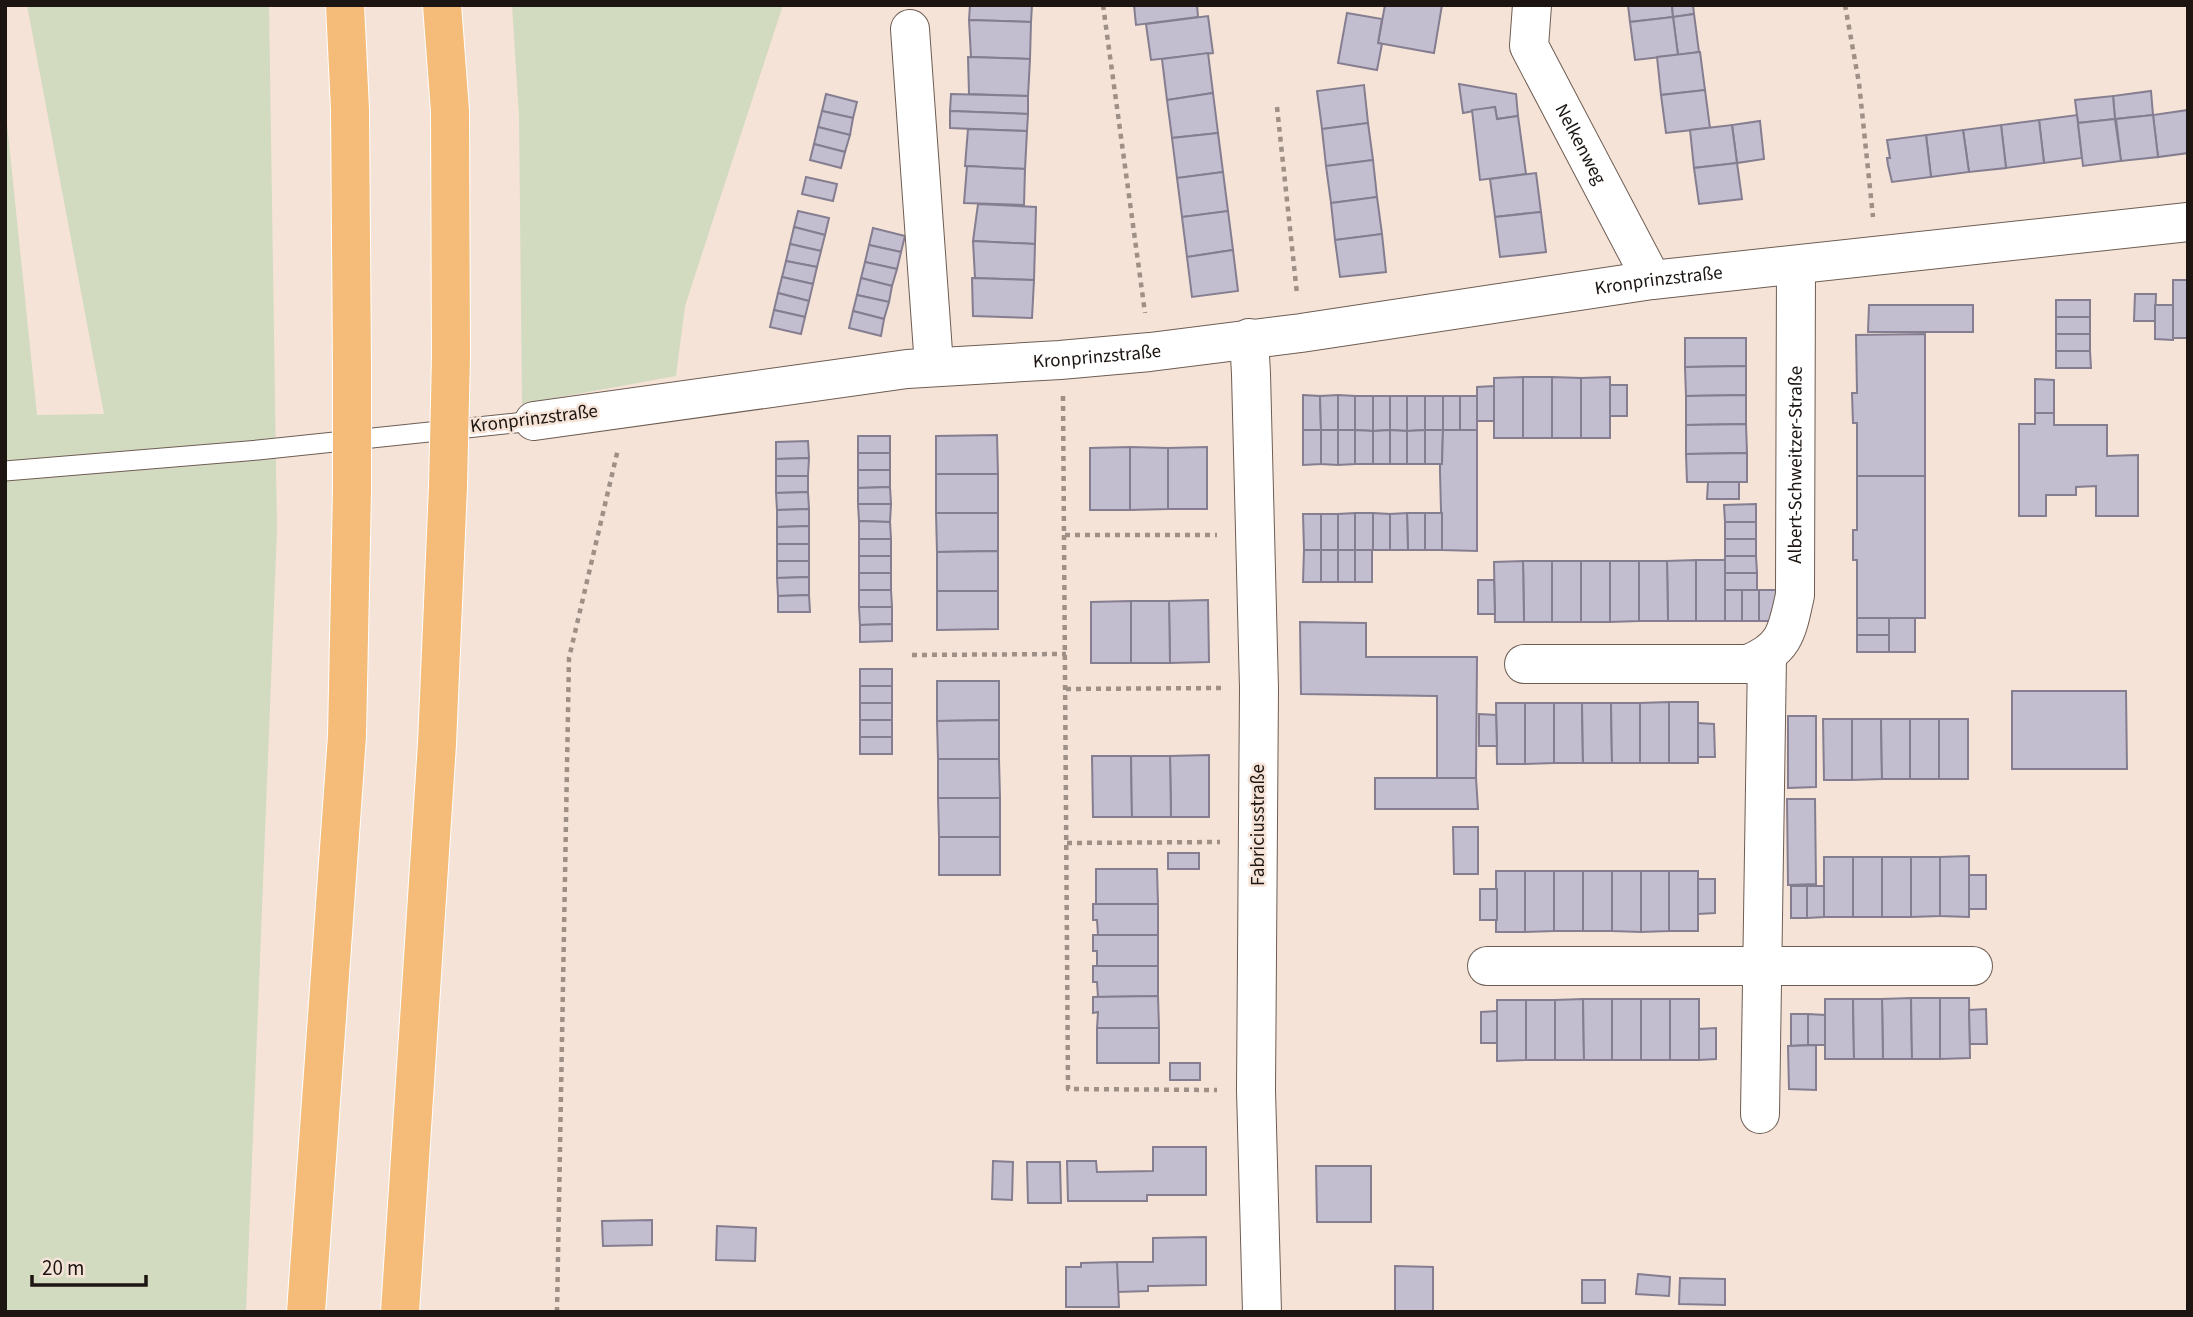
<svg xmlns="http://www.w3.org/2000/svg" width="2193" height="1317" font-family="'Source Sans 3',sans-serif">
<rect width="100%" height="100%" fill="#f6e3d7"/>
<g fill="#d2dac0">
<path d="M27,5H269L277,530L246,1312H5V104L37,415L104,414Z"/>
<path d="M512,5H783L685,306L676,376L522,404L519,116Z"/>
</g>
<g fill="#c3bdd0" stroke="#847e90" stroke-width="2">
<path d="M970,5H1032L1031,22L969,20Z"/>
<path d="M1134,5H1197L1198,17L1136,25Z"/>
<path d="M1385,5H1442L1434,53L1378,43Z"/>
<path d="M1628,5H1672L1673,17L1630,22Z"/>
<path d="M1672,5H1693L1694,14L1673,17Z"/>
<path d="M1347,13L1382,19L1378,43L1382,44L1377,70L1338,63Z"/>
<path d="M1694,14L1699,52L1678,55L1673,17Z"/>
<path d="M1208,16L1213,53L1151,60L1146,24Z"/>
<path d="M1673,17L1678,55L1635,60L1630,22Z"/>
<path d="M969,20L1031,22L1030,59L971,57Z"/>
<path d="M1700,52L1705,90L1661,95L1657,57Z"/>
<path d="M1208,53L1213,93L1167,100L1162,59Z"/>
<path d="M968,57L1030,59L1028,96L969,94Z"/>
<path d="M1459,84L1516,94L1518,116L1497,119L1495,107L1463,113Z"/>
<path d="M1364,85L1368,123L1322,129L1317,91Z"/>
<path d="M1705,90L1710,128L1666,133L1661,95Z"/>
<path d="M2151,91L2153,115L2115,119L2113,96Z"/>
<path d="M1213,93L1218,133L1172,138L1167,100Z"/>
<path d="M826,94L857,102L853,118L822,111Z"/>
<path d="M951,94L1028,96V114L950,111Z"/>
<path d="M2113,96L2115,119L2078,123L2075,100Z"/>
<path d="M1495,107L1497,119L1518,116L1526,174L1480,180L1472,110Z"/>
<path d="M2188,110V153L2158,157L2153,115Z"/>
<path d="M822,111L853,118L850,135L818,127Z"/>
<path d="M950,111L1028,114L1027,131L950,128Z"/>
<path d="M2077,115L2082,158L2044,163L2039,120Z"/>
<path d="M2153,115L2158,157L2121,161L2116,119Z"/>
<path d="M2115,119L2121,161L2083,166L2078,123Z"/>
<path d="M2039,120L2044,163L2006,168L2001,125Z"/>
<path d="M1760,121L1764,159L1737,163L1732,125Z"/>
<path d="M1368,123L1373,160L1326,166L1322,129Z"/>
<path d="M1732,125L1737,163L1694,168L1690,130Z"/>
<path d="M2001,125L2006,168L1969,172L1963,130Z"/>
<path d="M818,127L850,135L845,152L814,144Z"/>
<path d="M968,129L1027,131L1025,169L965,166Z"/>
<path d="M1963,130L1969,172L1931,177L1926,135Z"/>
<path d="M1218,133L1223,172L1177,178L1172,138Z"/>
<path d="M1926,135L1931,177L1892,182L1888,165L1887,158H1890L1887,140Z"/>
<path d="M814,144L845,152L841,168L810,160Z"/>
<path d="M1373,160L1377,197L1331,203L1326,166Z"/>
<path d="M1737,163L1742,199L1699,204L1694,168Z"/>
<path d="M967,166L1025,169L1024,205L964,203Z"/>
<path d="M1223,172L1228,211L1182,217L1177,178Z"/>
<path d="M1536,173L1541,212L1495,217L1490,179Z"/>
<path d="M806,177L837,184L833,201L802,194Z"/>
<path d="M1377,197L1382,234L1335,240L1331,203Z"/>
<path d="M978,204L1036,207L1035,244L973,241Z"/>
<path d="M798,211L829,218L825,235L794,227Z"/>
<path d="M1228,211L1233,250L1187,257L1182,217Z"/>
<path d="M1541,212L1546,252L1500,257L1495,217Z"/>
<path d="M794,227L825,235L821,251L790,244Z"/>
<path d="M873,228L905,236L901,252L869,245Z"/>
<path d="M1382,234L1386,272L1340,277L1335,240Z"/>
<path d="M973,241L1035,244L1034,280L975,278Z"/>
<path d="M790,244L821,251L817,267L786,261Z"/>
<path d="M869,245L901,252L897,269L865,262Z"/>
<path d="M1233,250L1238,291L1192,297L1187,257Z"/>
<path d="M786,261L817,267L813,284L782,277Z"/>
<path d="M865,262L897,269L892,286L861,278Z"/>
<path d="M782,277L813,284L809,301L778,293Z"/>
<path d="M861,278L892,286L889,302L857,295Z"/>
<path d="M972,278L1034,280L1032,318L973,316Z"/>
<rect x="2173" y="280" width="15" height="58"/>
<path d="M778,293L809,301L805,317L774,310Z"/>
<path d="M2135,294H2156L2155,321H2134Z"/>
<path d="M857,295L889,302L884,319L853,311Z"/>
<rect x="2056" y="300" width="34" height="17"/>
<path d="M1869,305H1973V332H1868Z"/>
<path d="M2155,305H2173V340L2155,339Z"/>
<path d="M774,310L805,317L801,334L770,327Z"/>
<path d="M853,311L884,319L881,336L849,328Z"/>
<rect x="2056" y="317" width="34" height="17"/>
<path d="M1925,334V476H1857V423H1853L1852,393H1857L1856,335Z"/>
<rect x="2056" y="334" width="34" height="17"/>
<path d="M1685,338H1746V366L1685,367Z"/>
<path d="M2056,351H2090L2091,368H2056Z"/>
<path d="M1746,366V395L1686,396L1685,367Z"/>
<rect x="1523" y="377" width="29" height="61"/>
<path d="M1523,377V438H1494V378Z"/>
<path d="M1552,377L1581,378V438H1552Z"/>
<path d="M1610,377V438H1581V378Z"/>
<path d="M2035,379L2054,380V413H2035Z"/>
<rect x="1610" y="385" width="17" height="31"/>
<path d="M1494,386V421H1477V387Z"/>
<path d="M1303,395L1320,396L1321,430H1303Z"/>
<path d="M1338,395V430H1321L1320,396Z"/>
<path d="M1338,395L1355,396V430H1338Z"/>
<path d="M1746,395V424L1686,425V396Z"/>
<path d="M1355,396H1373V431L1355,430Z"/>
<path d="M1373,396H1390V430L1373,431Z"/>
<path d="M1390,396H1407V431L1390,430Z"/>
<path d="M1407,396H1425V430L1407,431Z"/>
<rect x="1425" y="396" width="18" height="34"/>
<rect x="1443" y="396" width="17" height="34"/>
<rect x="1460" y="396" width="17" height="34"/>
<path d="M2035,413H2054V425H2107V456L2138,455V516H2096V486L2076,487V495H2046V516H2019V424H2035Z"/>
<path d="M1746,424L1747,453L1686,454V425Z"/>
<path d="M1303,430H1321V464L1303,465Z"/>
<path d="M1321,430H1338V465L1321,464Z"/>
<path d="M1338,430H1355V464L1338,465Z"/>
<path d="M1355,430L1373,431V464H1355Z"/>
<path d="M1390,430V464H1373V431Z"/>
<path d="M1390,430L1407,431V464H1390Z"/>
<path d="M1425,430V464H1407V431Z"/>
<path d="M1425,430H1443L1442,464H1425Z"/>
<path d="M1443,430H1477V551L1442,550L1440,472V464H1442Z"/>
<path d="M997,435L998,474H936V436Z"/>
<rect x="858" y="436" width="32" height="17"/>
<path d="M808,441L809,458L776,459V442Z"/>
<path d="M1130,447V510H1090V448Z"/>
<path d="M1130,447L1168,448V509L1130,510Z"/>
<path d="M1207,447V509H1168V448Z"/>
<rect x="858" y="453" width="32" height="17"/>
<path d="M1747,453V482H1687L1686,454Z"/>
<path d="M809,458L808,476H776V459Z"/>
<path d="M858,470H890V487L858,488Z"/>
<rect x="936" y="474" width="62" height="39"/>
<path d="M776,476H808V492L776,493Z"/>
<path d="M1857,476H1925V618H1857V560H1853V530H1857Z"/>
<path d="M1708,482H1739V499H1707Z"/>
<path d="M890,487L891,504H858V488Z"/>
<path d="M808,492L809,509L777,510L776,493Z"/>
<path d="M858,504H891L890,522L859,521Z"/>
<path d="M1756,504V522H1725L1724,505Z"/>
<path d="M809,509V526L777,527V510Z"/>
<path d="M936,513H998V551L937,552Z"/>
<rect x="1355" y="513" width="18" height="37"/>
<path d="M1355,513V550H1338V514Z"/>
<path d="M1373,513L1390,514V550H1373Z"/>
<path d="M1407,513H1425V550H1408Z"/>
<path d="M1407,513L1408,550H1390V514Z"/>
<rect x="1425" y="513" width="17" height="37"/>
<path d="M1303,514H1321V550H1304Z"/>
<rect x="1321" y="514" width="17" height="36"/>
<path d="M859,521L890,522L891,539H859Z"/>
<rect x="1725" y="522" width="31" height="17"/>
<path d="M809,526V544H777V527Z"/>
<rect x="859" y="539" width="32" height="17"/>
<rect x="1725" y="539" width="31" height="17"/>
<rect x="777" y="544" width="32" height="17"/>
<path d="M1304,550H1321V582H1303Z"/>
<rect x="1321" y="550" width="17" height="32"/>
<rect x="1338" y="550" width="17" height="32"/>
<rect x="1355" y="550" width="17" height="32"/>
<path d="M998,551V591H937V552Z"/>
<rect x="859" y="556" width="32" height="17"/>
<path d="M1725,556H1756L1757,573H1725Z"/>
<rect x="1696" y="560" width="29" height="61"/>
<path d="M1696,560V621H1668L1667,561Z"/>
<path d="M777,561H809V577L777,578Z"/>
<path d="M1523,561H1552V622H1524Z"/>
<path d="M1523,561L1524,622H1495L1494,562Z"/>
<rect x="1552" y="561" width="29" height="61"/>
<rect x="1581" y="561" width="29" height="61"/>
<path d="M1610,561H1639V621L1610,622Z"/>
<path d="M1639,561H1667L1668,621H1639Z"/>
<rect x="859" y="573" width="32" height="17"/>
<rect x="1725" y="573" width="32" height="17"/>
<path d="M809,577V595L778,596L777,578Z"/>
<path d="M1478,580H1494L1495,614H1478Z"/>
<path d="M859,590H891L892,607H859Z"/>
<rect x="1725" y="590" width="17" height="31"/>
<rect x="1742" y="590" width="17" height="31"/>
<rect x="1759" y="590" width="17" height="31"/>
<path d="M937,591H998V629L937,630Z"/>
<path d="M809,595L810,612H778V596Z"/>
<path d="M1208,600L1209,662L1170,663L1169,601Z"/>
<path d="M1131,601V663H1091V602Z"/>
<path d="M1131,601H1169L1170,663H1131Z"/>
<path d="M859,607H892V624L860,625Z"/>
<rect x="1857" y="618" width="32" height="17"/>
<rect x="1889" y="618" width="26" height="34"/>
<path d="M1300,622L1366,623V657H1477L1476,778H1437V696L1301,694Z"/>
<path d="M892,624V641L860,642V625Z"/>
<rect x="1857" y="635" width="32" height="17"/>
<rect x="860" y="669" width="32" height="17"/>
<path d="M937,681H999V720L937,721Z"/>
<rect x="860" y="686" width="32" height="17"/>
<path d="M2012,691H2126L2127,769H2012Z"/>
<rect x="1669" y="702" width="29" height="61"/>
<path d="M1669,702V763H1640V703Z"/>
<rect x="860" y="703" width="32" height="17"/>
<path d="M1496,703H1525V764H1497Z"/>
<path d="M1525,703H1554V763L1525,764Z"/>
<path d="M1554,703H1582L1583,763H1554Z"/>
<path d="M1582,703H1611L1612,763H1583Z"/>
<path d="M1611,703H1640V763H1612Z"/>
<path d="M1479,714L1496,715L1497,746H1479Z"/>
<path d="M1788,716H1816V787L1788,788Z"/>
<path d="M1823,719H1852V780H1824Z"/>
<path d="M1852,719H1881L1882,779L1852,780Z"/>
<path d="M1881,719H1910V779H1882Z"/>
<rect x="1910" y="719" width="29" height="60"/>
<rect x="1939" y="719" width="29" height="60"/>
<rect x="860" y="720" width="32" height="17"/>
<path d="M999,720V759H938L937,721Z"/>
<path d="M1698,723L1714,724L1715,757H1698Z"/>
<rect x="860" y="737" width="32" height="17"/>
<path d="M1209,755V817H1171L1170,756Z"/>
<path d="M1092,756H1131L1132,817H1093Z"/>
<path d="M1131,756H1170L1171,817H1132Z"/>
<path d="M938,759H999L1000,798H938Z"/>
<path d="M1375,778H1476L1478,809H1375Z"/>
<path d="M938,798H1000V837H939Z"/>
<path d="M1787,799H1815L1816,884L1788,885Z"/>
<path d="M1453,827H1478V874H1454Z"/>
<rect x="939" y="837" width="61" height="38"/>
<rect x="1168" y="853" width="31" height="16"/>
<path d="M1969,856V917L1940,916V857Z"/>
<rect x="1824" y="857" width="29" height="60"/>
<rect x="1853" y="857" width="29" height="60"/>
<rect x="1882" y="857" width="29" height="60"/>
<path d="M1911,857H1940V916L1911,917Z"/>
<path d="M1096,869H1157L1158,904L1096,905Z"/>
<rect x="1496" y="871" width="29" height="61"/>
<path d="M1525,871H1554V931L1525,932Z"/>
<rect x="1554" y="871" width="29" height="60"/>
<rect x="1583" y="871" width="29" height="60"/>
<path d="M1612,871H1641V932L1612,931Z"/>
<path d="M1641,871H1669V931L1641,932Z"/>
<rect x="1669" y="871" width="29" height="60"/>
<rect x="1969" y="875" width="17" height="34"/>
<path d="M1698,879H1715V913L1698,914Z"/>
<rect x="1791" y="886" width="16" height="32"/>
<path d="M1807,886H1824V917L1807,918Z"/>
<rect x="1480" y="889" width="17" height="31"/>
<path d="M1093,904H1158V935H1098L1097,920H1093Z"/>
<path d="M1093,935H1158V966H1097V951H1093Z"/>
<path d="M1093,966H1158V996L1098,997L1097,982H1093Z"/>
<path d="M1158,996L1159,1028H1097L1098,1012L1093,1013V997Z"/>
<path d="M1911,998L1912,1059H1883L1882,999Z"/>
<path d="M1911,998H1940V1059H1912Z"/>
<path d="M1940,998H1969L1970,1058L1940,1059Z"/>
<path d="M1583,999L1584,1060H1555V1000Z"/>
<path d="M1583,999H1612V1060H1584Z"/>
<rect x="1612" y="999" width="29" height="61"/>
<rect x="1641" y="999" width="29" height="61"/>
<rect x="1670" y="999" width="29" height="61"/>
<path d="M1825,999H1853L1854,1059H1825Z"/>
<path d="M1853,999H1882L1883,1059H1854Z"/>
<path d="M1497,1000H1526V1060L1497,1061Z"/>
<rect x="1526" y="1000" width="29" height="60"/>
<path d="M1986,1009L1987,1044H1970L1969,1010Z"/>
<path d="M1497,1011V1043H1481V1012Z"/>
<path d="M1791,1014H1808V1045L1791,1046Z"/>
<path d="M1808,1014L1825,1015V1045H1808Z"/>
<rect x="1097" y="1028" width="62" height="35"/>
<path d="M1716,1028V1059L1699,1060V1029Z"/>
<path d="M1816,1045V1090L1789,1089L1788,1046Z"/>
<rect x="1170" y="1063" width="30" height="17"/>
<path d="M1153,1147H1206V1195H1147V1201H1068L1067,1161H1096L1097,1172L1153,1171Z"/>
<path d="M993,1161L1013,1162L1012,1200L992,1199Z"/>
<path d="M1027,1162H1060L1061,1203H1028Z"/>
<path d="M1316,1166H1371V1222H1317Z"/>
<path d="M652,1220V1245L603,1246L602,1221Z"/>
<path d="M717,1226L756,1228L755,1261L716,1260Z"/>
<path d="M1206,1237V1285L1148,1286V1291L1117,1292V1262H1153V1238Z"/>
<path d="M1117,1262L1119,1307H1066V1267H1081V1263Z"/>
<path d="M1395,1266L1433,1267V1312H1395Z"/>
<path d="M1638,1274L1670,1277L1669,1296L1636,1294Z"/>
<path d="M1680,1278L1725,1279V1305L1679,1304Z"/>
<rect x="1582" y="1280" width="23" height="23"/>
</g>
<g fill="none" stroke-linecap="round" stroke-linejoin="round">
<defs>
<path id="service" d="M5,471L258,450L534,421"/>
<g id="minor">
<path id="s1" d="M1532,5L1529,46L1652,280"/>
<path d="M910,29L934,366"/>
<path d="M1249,338L1251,374L1259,688L1256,1090L1262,1312"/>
<path id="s2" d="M534,421L907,369L1060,360L1150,352L1301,333L1652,280L2188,222"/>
<path id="s3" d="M1524,664H1748C1785,649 1787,632 1795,595L1796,265"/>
<path d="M1487,966H1973"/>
<path d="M1760,1114L1767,656"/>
</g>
<g id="motorway">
<path d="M345,5L350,109L352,368"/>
<path d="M442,5L450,111L451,356"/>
<path d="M306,1312L347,736L352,490"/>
<path d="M400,1312L437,744L448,486"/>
</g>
</defs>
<use href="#service" stroke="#6e5d53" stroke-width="21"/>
<use href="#minor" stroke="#6e5d53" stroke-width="40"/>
<use href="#motorway" stroke="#fff" stroke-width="40"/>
<g stroke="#9e9087" stroke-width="4.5" stroke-dasharray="5 5" stroke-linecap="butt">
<path d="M1103,5L1145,313"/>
<path d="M1845,5L1859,83L1873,217"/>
<path d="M1277,107L1297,294"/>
<path d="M1063,396L1064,535H1217"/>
<path d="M1064,535L1068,1089L1217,1090"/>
<path d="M912,655L1066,654"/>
<path d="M1066,689L1223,688"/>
<path d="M1067,843L1220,842"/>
<path d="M557,1312L569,658L618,449"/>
</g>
<use href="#service" stroke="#fff" stroke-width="19"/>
<use href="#minor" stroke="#fff" stroke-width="38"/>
<use href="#motorway" stroke="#f5bc79" stroke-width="38"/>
<defs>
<g id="motorway-bridge">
<path d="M352,368V490"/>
<path d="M448,486L451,356"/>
</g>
</defs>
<use href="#motorway-bridge" stroke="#fff" stroke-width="40" stroke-linecap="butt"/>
<use href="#motorway-bridge" stroke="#f5bc79" stroke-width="38"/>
</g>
<g text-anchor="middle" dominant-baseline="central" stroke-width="5" stroke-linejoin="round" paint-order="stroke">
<g font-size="19" fill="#1c1511" stroke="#f6e3d7">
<text stroke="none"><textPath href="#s1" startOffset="152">Nelkenweg</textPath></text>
<text stroke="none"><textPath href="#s2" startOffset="1134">Kronprinzstraße</textPath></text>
<text stroke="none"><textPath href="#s2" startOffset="567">Kronprinzstraße</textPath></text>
<text transform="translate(534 419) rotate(-7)">Kronprinzstraße</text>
<text stroke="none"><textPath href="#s3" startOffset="443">Albert-Schweitzer-Straße</textPath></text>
<text transform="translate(1258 825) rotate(-90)">Fabriciusstraße</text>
</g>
</g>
<rect width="2193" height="1317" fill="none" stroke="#1c1511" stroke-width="14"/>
<path d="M32 1275v10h114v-10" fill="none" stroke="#1c1511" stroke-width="3.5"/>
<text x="42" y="1275" font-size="21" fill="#1c1511" stroke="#f6e3d7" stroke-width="5" paint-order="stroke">20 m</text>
</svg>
